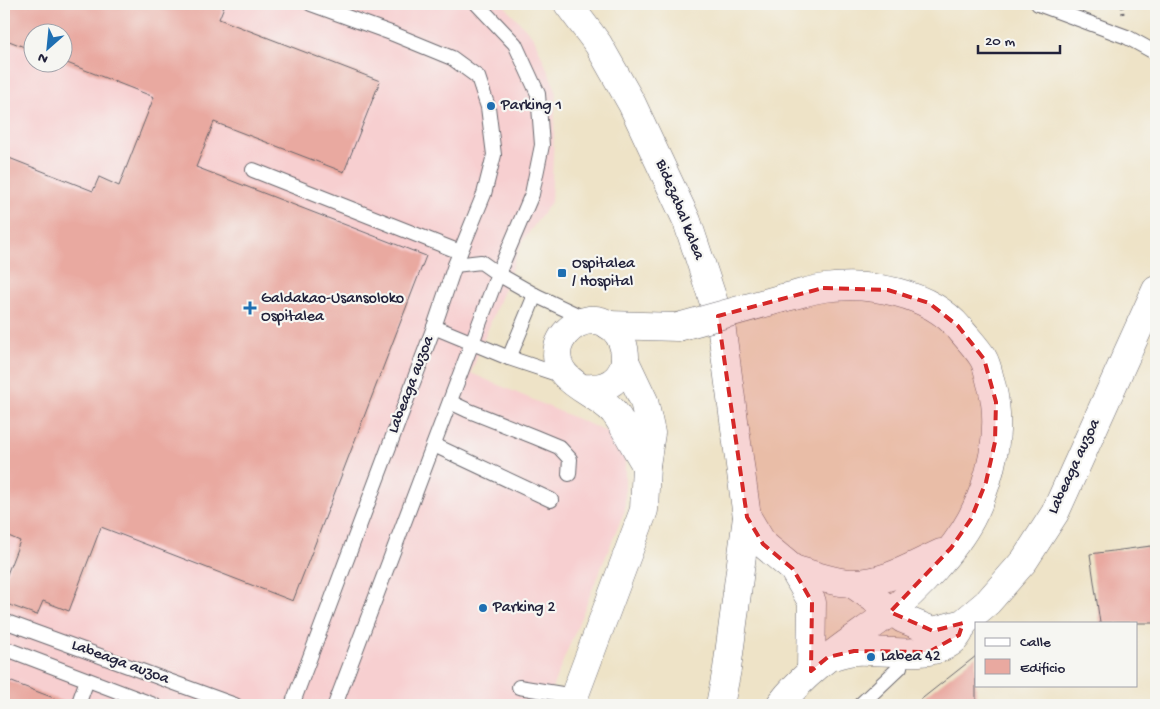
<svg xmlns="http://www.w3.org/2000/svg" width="1160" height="709" font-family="'Gochi Hand',sans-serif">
<rect width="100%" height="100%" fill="#f6f6f2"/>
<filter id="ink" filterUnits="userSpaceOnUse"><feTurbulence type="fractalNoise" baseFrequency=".02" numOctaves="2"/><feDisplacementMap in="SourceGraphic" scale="10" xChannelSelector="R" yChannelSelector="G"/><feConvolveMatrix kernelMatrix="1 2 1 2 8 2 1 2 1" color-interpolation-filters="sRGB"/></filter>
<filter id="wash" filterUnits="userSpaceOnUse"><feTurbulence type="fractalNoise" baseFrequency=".0096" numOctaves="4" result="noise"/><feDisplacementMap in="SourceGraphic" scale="20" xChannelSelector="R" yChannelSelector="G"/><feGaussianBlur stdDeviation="1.12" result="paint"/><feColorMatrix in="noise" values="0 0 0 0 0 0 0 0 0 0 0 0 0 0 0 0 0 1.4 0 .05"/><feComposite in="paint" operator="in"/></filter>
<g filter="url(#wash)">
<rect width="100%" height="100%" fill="#eee3c7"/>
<path fill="#f7cfd0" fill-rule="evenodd" d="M4,4H503L534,38L556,90L551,202L522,242L471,373L612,434L625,457V510L545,705H4ZM32,32H62V62H32Z"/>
<g id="blocks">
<g fill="#e9a9a0">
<path d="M4,4H225L219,19L380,81L344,172L214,122L196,167L426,256L293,601L101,527L69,611L43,601L37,615L4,603V582L20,541L4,534V156L93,191L99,177L119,186L154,97L62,61V32H32V50L4,39Z"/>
<path d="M1151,546L1156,581V623H1100L1090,554Z"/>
<path d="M976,656V705H914Z"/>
<path d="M4,679L67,703L66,705H4Z"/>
</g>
</g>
</g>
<g filter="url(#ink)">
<use href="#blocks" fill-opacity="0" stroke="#69666c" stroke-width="1"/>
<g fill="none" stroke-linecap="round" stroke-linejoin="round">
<defs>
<g id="lane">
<path d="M311,4L391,33L452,58L478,77L488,107L494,155L484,194L455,265L434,327"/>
<path d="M1038,4L1127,37L1156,53"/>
<path d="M253,170L460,252"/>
<path d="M455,265L481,262L498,274L532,194L542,145L538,94L515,44L477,4"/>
<path d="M509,358L535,295"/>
<path d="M450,402L467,410L535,437L559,447L570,459L569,474"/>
<path d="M434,445L551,500"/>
<path d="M4,621L235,705"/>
<path d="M4,648L154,705"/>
<path d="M519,687L574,696"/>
<path d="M78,705L87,680"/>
<path d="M292,705L434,327L509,358L563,376"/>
<path d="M335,705L498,274L535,295L586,319"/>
<path d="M860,705L900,667L902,653"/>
</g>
<g id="street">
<path d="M608,325L678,327"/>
<path d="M583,388C651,394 627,300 577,324C568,329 561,337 558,347C550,382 596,391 614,412C624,425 636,450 646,465"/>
<path d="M747,517L763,544L793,569L812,602L811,671"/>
<path d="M793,569C812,574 834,583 853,583C884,584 914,565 941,553"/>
<path d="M853,584L903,619L933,631L963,623L988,602L1024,561L1055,513L1156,290"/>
<path d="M833,656C841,654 848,651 856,651C884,649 948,664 961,629"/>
<path d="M571,705L644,510L646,465L651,433L644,401L625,361"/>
<path d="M780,705C809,666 851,642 889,613C917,590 954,551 971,519C991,481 1003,430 992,387C989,378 988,366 983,358C977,348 967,338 960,329C929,292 869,282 824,288C810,290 797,295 783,298"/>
</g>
<path id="highway" d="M568,4L598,44L632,104L687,221L721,324L747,517L727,669L720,705"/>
</defs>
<use href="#lane" stroke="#69666c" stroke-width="16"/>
<use href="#street" stroke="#69666c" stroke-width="29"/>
<use href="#highway" stroke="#69666c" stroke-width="29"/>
<path stroke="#69666c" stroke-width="3" stroke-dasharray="4 4" stroke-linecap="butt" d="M1122,4L1123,14"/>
<use href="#lane" stroke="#fff" stroke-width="14"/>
<use href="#street" stroke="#fff" stroke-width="28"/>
<use href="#highway" stroke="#fff" stroke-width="28"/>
<defs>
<path id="street-bridge" d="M678,327L783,298"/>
</defs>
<use href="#street-bridge" stroke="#69666c" stroke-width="29" stroke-linecap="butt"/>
<use href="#street-bridge" stroke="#fff" stroke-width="28"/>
</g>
</g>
<path fill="#d62828" fill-opacity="0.2" stroke="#d62828" stroke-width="4" stroke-dasharray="10 6" stroke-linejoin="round" d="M823,288L888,290L929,303L958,326L984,359L996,402L995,442L986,482L971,519L951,548L890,612L933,631L963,623L959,635L929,652L854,651L828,657L811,671L812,602L793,569L763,544L747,517L718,316Z"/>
<g fill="#1f6fb2" stroke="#f6f6f2" stroke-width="2">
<circle cx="491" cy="106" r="5"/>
<rect x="557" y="268" width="10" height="10" rx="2.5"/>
<path d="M247.5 300.5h5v5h5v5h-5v5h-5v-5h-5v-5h5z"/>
<circle cx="483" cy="608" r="5"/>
<circle cx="871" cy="657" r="5"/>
</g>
<g text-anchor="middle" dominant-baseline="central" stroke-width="4.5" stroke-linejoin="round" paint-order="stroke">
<g font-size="16" fill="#22223b" stroke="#f6f6f2" text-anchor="start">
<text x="501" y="106">Parking 1</text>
<text x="572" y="264">Ospitalea<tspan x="572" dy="18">/ Hospital</tspan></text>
<text x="261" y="299">Galdakao-Usansoloko<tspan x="261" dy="18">Ospitalea</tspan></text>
<text x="493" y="608">Parking 2</text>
<text x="881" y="657">Labea 42</text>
</g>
<g font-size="16" fill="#22223b" stroke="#f6f6f2">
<text transform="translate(679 210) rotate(68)">Bidezabal kalea</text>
<text transform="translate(412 385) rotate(-69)">Labeaga auzoa</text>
<text transform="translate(1075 467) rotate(-65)">Labeaga auzoa</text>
<text transform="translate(120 663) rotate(20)">Labeaga auzoa</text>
</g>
</g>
<rect width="1160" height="709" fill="none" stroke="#f6f6f2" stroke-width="20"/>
<rect x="975" y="622" width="162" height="65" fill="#f6f6f2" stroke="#a1a1a9"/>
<rect x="985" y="638" width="25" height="8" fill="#ffffff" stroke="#a1a1a9"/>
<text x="1020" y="646" font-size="15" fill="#22223b">Calle</text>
<rect x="985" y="659" width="25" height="15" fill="#e9a9a0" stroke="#a1a1a9"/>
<text x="1020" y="672" font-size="15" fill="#22223b">Edificio</text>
<g transform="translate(48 48) rotate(207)"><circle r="24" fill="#f6f6f2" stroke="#a1a1a9"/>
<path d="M0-4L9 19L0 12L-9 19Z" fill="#1f6fb2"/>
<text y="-8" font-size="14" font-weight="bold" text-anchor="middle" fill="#22223b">N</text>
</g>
<path d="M978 45v8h82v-8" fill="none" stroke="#22223b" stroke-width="2.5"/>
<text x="985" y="45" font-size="15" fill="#22223b" stroke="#f6f6f2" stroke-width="4" paint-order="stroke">20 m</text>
</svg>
